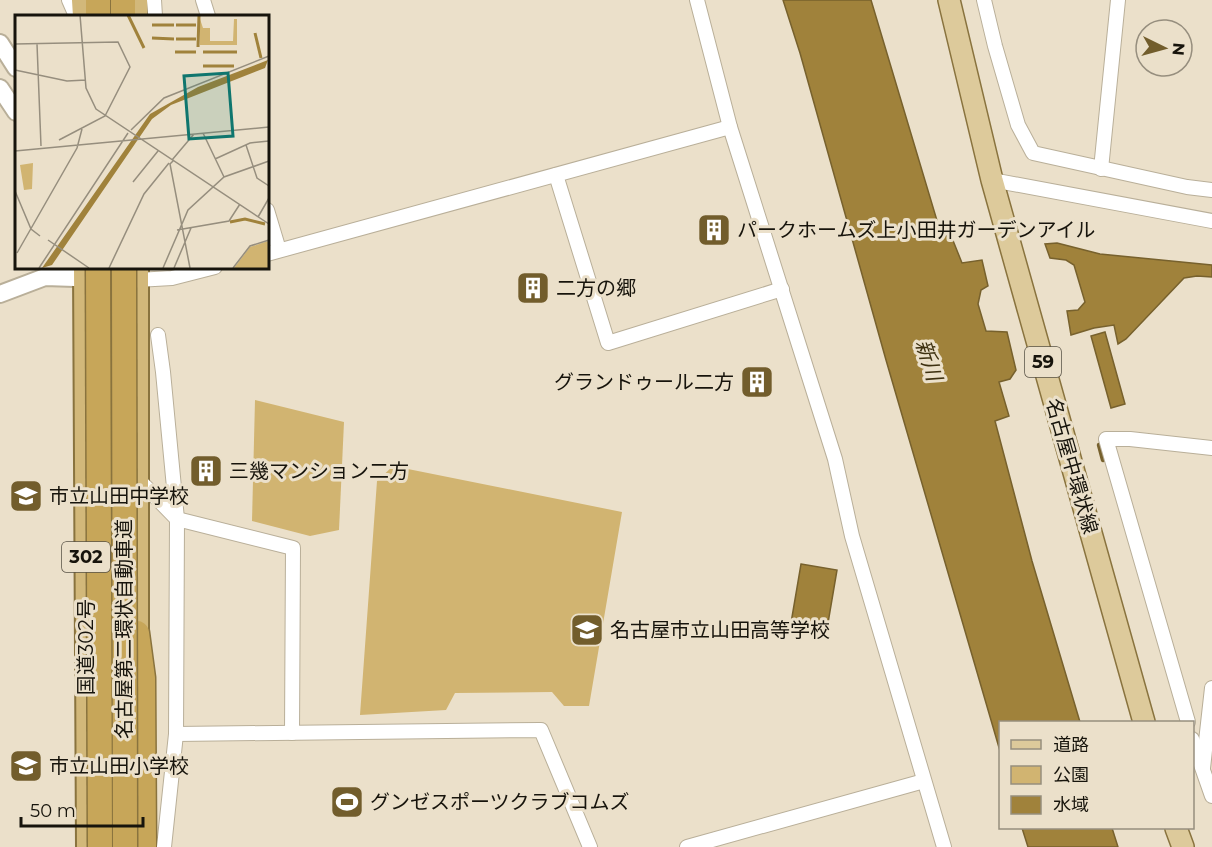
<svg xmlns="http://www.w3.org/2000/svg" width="1212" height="847" font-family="Montserrat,'Noto Sans JP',sans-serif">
<rect width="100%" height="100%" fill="#ebe0ca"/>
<g fill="#d1b471">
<path d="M255,400L344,422L339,530L310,536L252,521Z"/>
<path d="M393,466L622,512L589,706H564L552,692L455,693L446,710L360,715L377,481Z"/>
</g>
<g fill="#a0823b" stroke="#77612d" stroke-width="1.5">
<path d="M783,0H871L941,234L952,238L962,263L982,260L988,286L981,290L978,304L986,331L1007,332L1016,370L1010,379L999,382L1009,416L995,421L1032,561L1080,722H1000V751L886,360L800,53Z"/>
<path d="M1057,243L1100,254L1212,265V277L1197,276L1184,278L1126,339L1118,344L1114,325L1094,328L1071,335L1067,311L1078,310L1085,302L1074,265L1066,260L1050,258L1045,244Z"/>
<path d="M1105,332L1125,404L1111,408L1091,336Z"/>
<path d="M801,564L837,570L827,629L791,623Z"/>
<path d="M1022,828H1112L1118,847H1028Z"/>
</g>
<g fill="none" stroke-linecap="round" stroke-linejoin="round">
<path stroke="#77612d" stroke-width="4.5" d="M1099,445L1103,460"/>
<defs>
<g id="minor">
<path d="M69,0L76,16"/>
<path d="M154,0L155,16"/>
<path d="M203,0L208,16"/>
<path d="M697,0L730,127L835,459L852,536L944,847"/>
<path d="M984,0L995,46L1018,125L1033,153L1187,187L1212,190"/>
<path d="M1101,169L1118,0"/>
<path d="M556,175L608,343L782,289"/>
<path d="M992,180L1212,221"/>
<path d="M267,210L279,250"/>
<path d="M267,254L730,127"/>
<path d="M137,280L172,278L215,267"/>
<path d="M158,335L163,372L177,519L176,734L164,847"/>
<path d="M137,478L177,519L293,548L292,733"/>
<path d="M1188,722L1106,439H1130L1212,448"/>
<path d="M176,734L541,730L590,847"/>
<path d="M1192,739L1212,796"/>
<path d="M1203,768L1212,688"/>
<path d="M687,847L924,781"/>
</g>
<g id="tertiary">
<path d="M0,43L16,68"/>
<path d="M0,88L16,112"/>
<path d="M0,294L45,277L134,280"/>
</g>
<g id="primary">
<path d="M949,0L992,180L1144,722"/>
<path d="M1176,828L1183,847"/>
</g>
<g id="trunk">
<path d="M83,0L84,16"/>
<path d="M136,0V16"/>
<path d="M85,267L88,847"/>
<path d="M137,267V651"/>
</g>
<g id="motorway">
<path d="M98,0V16"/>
<path d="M123,0V16"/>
<path d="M137,633L143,678L144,847"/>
</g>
</defs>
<use href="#minor" stroke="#b9af99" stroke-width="16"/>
<use href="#tertiary" stroke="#b9af99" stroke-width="20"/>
<use href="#primary" stroke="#89733e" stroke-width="24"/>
<use href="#trunk" stroke="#89733e" stroke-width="26"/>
<use href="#motorway" stroke="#89733e" stroke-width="27"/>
<use href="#minor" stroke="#fff" stroke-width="14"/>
<use href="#tertiary" stroke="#fff" stroke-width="16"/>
<use href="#primary" stroke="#ddca9b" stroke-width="21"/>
<use href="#trunk" stroke="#d2b87a" stroke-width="22"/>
<use href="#motorway" stroke="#c7a659" stroke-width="24"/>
<defs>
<g id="motorway-bridge">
<path d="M98,267L100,847"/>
<path d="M124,267L125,847"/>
</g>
</defs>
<use href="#motorway-bridge" stroke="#89733e" stroke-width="27" stroke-linecap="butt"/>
<use href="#motorway-bridge" stroke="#c7a659" stroke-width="24"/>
</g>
<defs>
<symbol id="building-square" viewBox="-11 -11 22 22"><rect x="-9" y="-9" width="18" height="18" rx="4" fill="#725d2c" stroke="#ebe0ca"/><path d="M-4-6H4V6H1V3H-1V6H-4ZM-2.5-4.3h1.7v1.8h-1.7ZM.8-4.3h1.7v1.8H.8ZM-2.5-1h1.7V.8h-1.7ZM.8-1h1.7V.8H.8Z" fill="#fff"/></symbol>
<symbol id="school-square" viewBox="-11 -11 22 22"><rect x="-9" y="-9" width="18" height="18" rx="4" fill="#725d2c" stroke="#ebe0ca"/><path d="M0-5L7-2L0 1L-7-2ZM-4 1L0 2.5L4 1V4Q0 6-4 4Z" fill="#fff"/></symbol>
<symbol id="stadium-square" viewBox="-11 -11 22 22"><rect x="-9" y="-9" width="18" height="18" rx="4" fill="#725d2c" stroke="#ebe0ca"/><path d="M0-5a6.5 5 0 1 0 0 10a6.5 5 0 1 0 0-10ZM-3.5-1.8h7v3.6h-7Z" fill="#fff"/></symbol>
</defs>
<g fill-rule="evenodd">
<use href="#building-square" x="695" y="211" width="38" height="38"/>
<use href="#building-square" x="514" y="269" width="38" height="38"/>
<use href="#building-square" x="738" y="363" width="38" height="38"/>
<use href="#building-square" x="187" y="452" width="38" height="38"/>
<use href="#school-square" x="7" y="477" width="38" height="38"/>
<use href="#school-square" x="568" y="611" width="38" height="38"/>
<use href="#school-square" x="7" y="747" width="38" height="38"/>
<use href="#stadium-square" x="328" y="783" width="38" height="38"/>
</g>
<g text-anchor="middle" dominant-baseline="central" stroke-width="6" stroke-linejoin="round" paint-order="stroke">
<g fill="#ebe0ca" stroke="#575145" stroke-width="1.5">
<rect x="1025" y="347" width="36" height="30" rx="4.5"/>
<rect x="62" y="542" width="48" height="30" rx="4.5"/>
</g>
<g font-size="18" font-weight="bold" fill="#17140c">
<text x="1043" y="362">59</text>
<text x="86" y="557">302</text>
</g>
<g font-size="20" fill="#17140c" stroke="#ebe0ca" text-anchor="start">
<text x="737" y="230">パークホームズ上小田井ガーデンアイル</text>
<text x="556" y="288">二方の郷</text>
<text x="734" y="382" text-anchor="end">グランドゥール二方</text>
<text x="229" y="471">三幾マンション二方</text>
<text x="49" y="496">市立山田中学校</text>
<text x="610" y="630">名古屋市立山田高等学校</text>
<text x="49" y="766">市立山田小学校</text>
<text x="370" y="802">グンゼスポーツクラブコムズ</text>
</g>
<g font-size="20" fill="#17140c" stroke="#ebe0ca">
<text transform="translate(1072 466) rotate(74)">名古屋中環状線</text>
<text transform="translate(124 629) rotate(-90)">名古屋第二環状自動車道</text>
<text transform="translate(86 647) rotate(-90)">国道302号</text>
</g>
<g font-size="21" font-style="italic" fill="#3d3010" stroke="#ebe0ca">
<text transform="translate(929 360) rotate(72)">新川</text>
</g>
</g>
<g transform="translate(15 15)">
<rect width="254" height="254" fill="#ebe0ca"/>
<path d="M185,4L188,13H195V26H218L219,4H222V30H185ZM18,148L17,174L9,175L5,150ZM253,226V253H219L235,232Z" fill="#d1b471"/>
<path d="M253,45L250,53L156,90L137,104L37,250L27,253L135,99L183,72Z" fill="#a0823b"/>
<path fill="none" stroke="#a0823b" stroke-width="3" d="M113,0L129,33M137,10H159M161,10H181M240,18L246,43M137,23L159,24M161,24H181M183,32L184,0M160,37H181M188,37H222M188,51H219M215,207L230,204L250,209"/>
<path fill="none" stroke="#968e7e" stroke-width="1.5" d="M65,0L71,73L81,94L254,209M0,29L103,27L115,52L90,101L44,125M22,29L26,131M0,55L52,66L71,65M116,115L149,83L254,41M188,118L209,162M231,130L242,163L254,171M0,136L254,112M200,144L235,128L254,126M157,145L179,119M159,145L155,149L175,253M118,167L143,136M0,176L16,214L25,221M243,202L254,183M162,215L214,206L225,189M33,225L74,253M2,238L62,133L67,114M24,253L113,118M94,253L129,179L154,148M148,253L173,195L209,162L254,146M159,253L176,213M218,253L235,231L254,225"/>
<path fill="#0f766e" fill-opacity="0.15" stroke="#0f766e" stroke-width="3" d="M213,58L218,121L174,124L169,61Z"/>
<rect width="254" height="254" fill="none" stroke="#17140c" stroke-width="3"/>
</g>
<rect x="999" y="721" width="195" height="108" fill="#ebe0ca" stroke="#968e7e" stroke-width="1.5"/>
<rect x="1011" y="740" width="30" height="9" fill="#ddca9b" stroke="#968e7e" stroke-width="1.5"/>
<text x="1053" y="751" font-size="18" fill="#17140c">道路</text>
<rect x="1011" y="766" width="30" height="18" fill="#d1b471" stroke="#968e7e" stroke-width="1.5"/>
<text x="1053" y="781" font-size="18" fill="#17140c">公園</text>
<rect x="1011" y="796" width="30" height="18" fill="#a0823b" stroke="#968e7e" stroke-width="1.5"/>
<text x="1053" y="811" font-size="18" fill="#17140c">水域</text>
<g transform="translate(1164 48) rotate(95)"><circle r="28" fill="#ebe0ca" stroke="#968e7e" stroke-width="1.5"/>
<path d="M0-4.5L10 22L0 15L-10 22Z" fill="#725d2c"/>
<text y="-9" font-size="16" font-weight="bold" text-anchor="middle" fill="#17140c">N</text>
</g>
<path d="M21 817v9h122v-9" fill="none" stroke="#17140c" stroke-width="3"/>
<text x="30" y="817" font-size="18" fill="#17140c" stroke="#ebe0ca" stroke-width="4.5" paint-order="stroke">50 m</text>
</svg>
